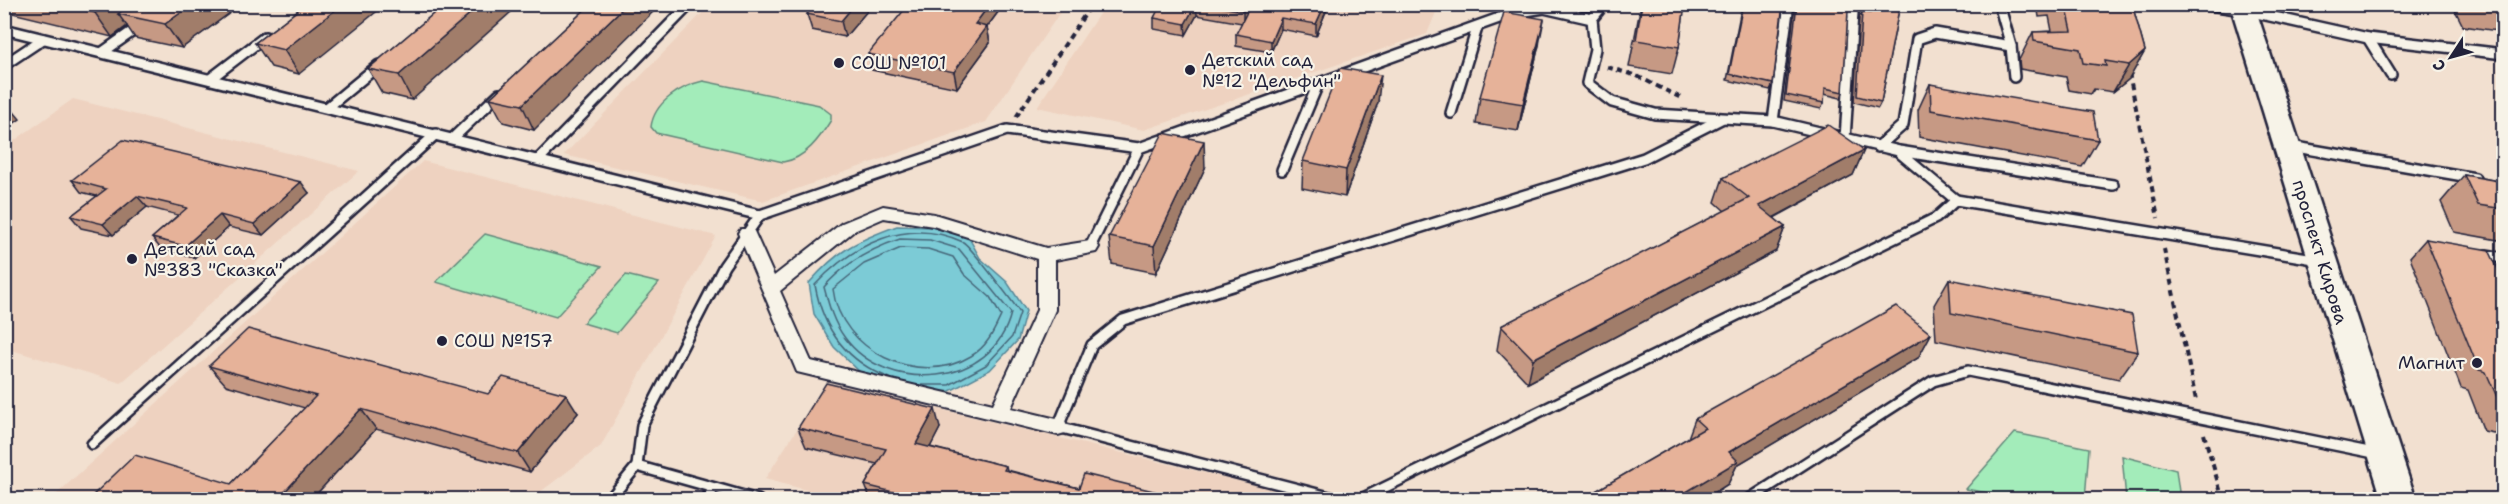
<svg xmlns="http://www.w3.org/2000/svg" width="2508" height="504" font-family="'Shantell Sans',sans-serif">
<rect width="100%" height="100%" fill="#f2e0d0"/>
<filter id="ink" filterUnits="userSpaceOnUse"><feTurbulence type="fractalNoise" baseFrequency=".0167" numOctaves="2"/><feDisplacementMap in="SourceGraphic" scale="12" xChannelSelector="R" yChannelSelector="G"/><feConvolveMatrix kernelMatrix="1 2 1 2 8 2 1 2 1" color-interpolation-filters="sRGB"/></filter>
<g filter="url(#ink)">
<g fill="#eed2c0">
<path d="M710,5H1065L986,122L763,201L564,155Z"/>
<path d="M1105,5H1439L1427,34L1144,130L1037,107Z"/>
<path d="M73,99L359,171L121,383L5,348L4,148Z"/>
<path d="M423,161L716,236L601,446L531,499L50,500Z"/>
<path d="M827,382L1313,499L844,500L765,479Z"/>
</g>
<g fill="#a3ecba" stroke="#62877a" stroke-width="1.5">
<path d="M703,81L819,105L831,114V120C820,138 805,159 783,162L656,133L651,127C654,102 681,86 703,81Z"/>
<path d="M485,234L602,266L556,317L436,282Z"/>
<path d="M626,275L659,283L617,333L583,323Z"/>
<path d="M2015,433L2089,448L2085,499H2020L1966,489Z"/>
<path d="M2122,456L2176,470L2180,499H2126Z"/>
</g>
<path fill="#7bcbd6" stroke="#578798" stroke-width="1.5" d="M897,226L932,227L969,238L980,258L1007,282L1026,311L1018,340L990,370L950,391L907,392L860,372L834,347L814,314L809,283C838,250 856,241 897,226Z"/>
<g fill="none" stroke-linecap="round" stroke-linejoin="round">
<g stroke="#466679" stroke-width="1.5">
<path d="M900,239L930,240L959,249L1011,313C993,388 887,395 845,338C833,322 829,306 824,287C845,263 870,249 900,239Z"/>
<path d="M901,248L928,249L953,257L964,274L990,297L1001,316C994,331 987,347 971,356C919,388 840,351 833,289L864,264Z"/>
<path d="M890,378C847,362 823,330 815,285C852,245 907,216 963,242C970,246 1014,303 1020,313L1012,337L986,365L949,385H920"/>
</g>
<defs>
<g id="lane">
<path d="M1604,4L1592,19L1595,49L1587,83L1612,102L1655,114L1773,121L1899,151L2113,185"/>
<path d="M1834,4L1853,13L1845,139"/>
<path d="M1999,4L2011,46L2014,77"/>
<path d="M2203,4L2243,10L2368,38L2504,54"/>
<path d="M4,29L760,215"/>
<path d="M2368,38L2391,75"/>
<path d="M103,52L140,26"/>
<path d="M4,65L43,39"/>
<path d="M210,79L265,37"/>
<path d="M328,107L379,65"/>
<path d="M1451,113L1477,28"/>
<path d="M1773,121L1789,4"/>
<path d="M453,138L499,94"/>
<path d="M2290,146L2475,178"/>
<path d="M1878,147L1903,125L1917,39L1935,33L2011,46"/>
<path d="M1900,153L1956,200"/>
<path d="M539,159L690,4"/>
<path d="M1282,170L1318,84"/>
<path d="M1090,247L1139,148"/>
<path d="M2486,255L2504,258"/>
<path d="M92,444L436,134"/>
<path d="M637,466L758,500"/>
<path d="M609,500L637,466L642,425L724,266L760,215L1007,130L1139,148L1513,13L1544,8L1592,19"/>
<path d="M706,500L714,488"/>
<path d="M1341,500L1058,427L1092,345L1123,320L1644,158L1721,119"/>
<path d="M1359,500L1936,218L1956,200L2320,260"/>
<path d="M1748,500L1933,381L1968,371L2379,454"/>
</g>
<path id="street" d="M883,206L934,214L1046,248L1090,241L1096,242L1099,247L1096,252L1055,260V310L1011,408L1065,421L1068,427L1065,433L1058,435L797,372L738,233L741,229H753L774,276L842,223ZM884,218L933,226L1037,259V310L993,404L811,361L780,291L854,231Z"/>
<path id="primary" d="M2230,4H2254L2416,500H2382Z"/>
</defs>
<use href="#lane" stroke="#22223b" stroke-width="14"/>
<use href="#street" stroke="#22223b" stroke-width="4"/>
<use href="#primary" stroke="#22223b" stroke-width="5"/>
<g stroke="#22223b" stroke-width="4" stroke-dasharray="6 4.5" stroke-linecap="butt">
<path d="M1607,67L1637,76L1683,99"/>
<path d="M2129,73L2158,218"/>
<path d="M1016,117L1092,4"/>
<path d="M2164,249L2196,400"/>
<path d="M2204,434L2223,500"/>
</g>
<use href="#lane" stroke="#f7f3e8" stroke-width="9"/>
<use href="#street" fill="#f7f3e8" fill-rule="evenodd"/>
<use href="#primary" fill="#f7f3e8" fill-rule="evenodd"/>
</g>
<g fill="#c69984" stroke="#22223b" stroke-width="1.5">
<path d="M4,4H242L182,48L135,38L127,26L112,37L4,11Z"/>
<path d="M306,4L299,74L271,67L255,43Z"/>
<path d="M445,4L412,100L382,93L368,69Z"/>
<path d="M591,4L534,130L503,122L490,98Z"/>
<path d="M873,4L845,37L812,30L807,14Z"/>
<path d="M958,4H1004L987,27L990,43L957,88L872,70L868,54L952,12Z"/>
<path d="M1142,4H1280L1286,6V4H1329L1316,36L1281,29L1271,52L1236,46V34L1242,23L1197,15L1186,35L1154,29V18L1160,8Z"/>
<path d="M1641,4H1685L1679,47L1672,74L1629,67Z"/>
<path d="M1742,4H1783L1773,84L1770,90L1727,80Z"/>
<path d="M1795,4H1822L1843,92L1841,98L1824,94V103L1821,109L1784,101Z"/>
<path d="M1867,4H1900L1881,102L1878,108L1854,102L1859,18L1862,12L1868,13Z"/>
<path d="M2037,4H2132L2145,51L2129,79L2113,92L2094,89L2091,94L2069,90L2066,77L2020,69L2019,60L2033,32L2052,31L2049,16L2039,17Z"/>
<path d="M2452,4H2504V32L2463,26Z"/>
<path d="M1539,45L1518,131L1476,124L1480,97Z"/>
<path d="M1930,84L2098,140L2082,167L1919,137L1918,110Z"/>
<path d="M1378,102L1345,197L1302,188L1303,161Z"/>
<path d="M1864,150L1853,175L1774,218L1785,227L1776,251L1528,383L1497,350L1501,326L1725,211L1715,202L1723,178Z"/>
<path d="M1205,168L1156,273L1112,264L1109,237Z"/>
<path d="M2464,175L2504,182V241L2454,232L2441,202Z"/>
<path d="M72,180L309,193L263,235L229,227L194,258L161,249L152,238L178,215L147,207L113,235L81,228L71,216L97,196L81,192Z"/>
<path d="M2426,239L2504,282V435L2484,431L2468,390L2461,388L2410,257Z"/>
<path d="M1949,279L2138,352L2119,379L1936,340L1934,305Z"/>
<path d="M1931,334L1918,358L1737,465L1728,484L1703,500H1580L1688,438L1695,419Z"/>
<path d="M209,366L488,394L578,413L530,472L376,429L311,500H90L89,499L231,484L305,408L226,385Z"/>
<path d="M798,428H940L930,447L1006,466L1007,470L1079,488L1190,500H871L865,485L877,464L806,447Z"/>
</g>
<g fill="#a17d6b" stroke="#22223b" stroke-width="1.5">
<path d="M107,4H132L118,14L127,26L112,37L95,13Z"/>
<path d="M193,4H242L182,48L165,24Z"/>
<path d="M343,4H386L299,74L284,50Z"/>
<path d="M481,4H520L412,100L399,75Z"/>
<path d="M627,4H661L534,130L522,105Z"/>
<path d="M855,4H873L845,37L841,21Z"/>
<path d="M990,4H1004L987,27L990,43L957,88L954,72L975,24Z"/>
<path d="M1196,4L1197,15L1186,35L1185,24Z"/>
<path d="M1246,4H1252L1243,23V11Z"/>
<path d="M1325,4H1329L1316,36V24Z"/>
<path d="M1281,18V29L1271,52V41Z"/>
<path d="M1544,19L1539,45L1518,131L1523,104Z"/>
<path d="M2145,51L2129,79L2113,92L2129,65Z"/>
<path d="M1381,75L1378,102L1345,197L1346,170Z"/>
<path d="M4,100L20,119L4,130Z"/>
<path d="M1204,141L1205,168L1156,273L1154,246Z"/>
<path d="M1864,150L1853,175L1750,230L1759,206Z"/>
<path d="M301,182L309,193L263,235L254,224Z"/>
<path d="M137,196L147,207L113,235L103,224Z"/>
<path d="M220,215L229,227L194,258L185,246Z"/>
<path d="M1785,227L1776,251L1528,383L1533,359Z"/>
<path d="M1931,334L1918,358L1737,465L1728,484L1703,500H1673L1729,452Z"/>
<path d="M566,394L578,413L530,472L518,453Z"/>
<path d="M361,409L376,429L311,500H277Z"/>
<path d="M935,409L940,428L922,463L916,444Z"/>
</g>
<g fill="#e6b299" stroke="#22223b" stroke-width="1.5">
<path d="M59,4H107L95,13Z"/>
<path d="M131,4H193L165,24L118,14Z"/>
<path d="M306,4H343L284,50L255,43Z"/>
<path d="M445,4H481L399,75L368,69Z"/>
<path d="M591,4H627L522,105L490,98Z"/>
<path d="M816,4H855L841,21L807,14Z"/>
<path d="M909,4H914L952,12L958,4H990L975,24L987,27L954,72L868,54Z"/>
<path d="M1161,4H1196L1185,24L1154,18Z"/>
<path d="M1204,4H1246L1243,11Z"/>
<path d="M1251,4H1280L1286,6V4H1325L1316,24L1281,18L1271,41L1236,34Z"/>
<path d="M1642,4H1685L1679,47L1636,40Z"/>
<path d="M1743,4H1783L1773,84L1729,74Z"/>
<path d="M1797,4H1822L1848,11L1843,92L1825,88L1824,103L1786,95Z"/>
<path d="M1870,4H1900L1881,102L1857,96L1862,12L1870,13Z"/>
<path d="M2066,4H2132L2145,51L2129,65L2105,61L2106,66L2083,63L2080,49L2034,41L2033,32L2072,31Z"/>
<path d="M1504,12L1544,19L1523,104L1480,97Z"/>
<path d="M1340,68L1381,75L1346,170L1303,161Z"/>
<path d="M1930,84L2093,112L2098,140L1931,110Z"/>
<path d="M1828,125L1864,150L1759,206L1785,227L1533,359L1501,326L1749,198L1723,178Z"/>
<path d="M1163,133L1204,141L1154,246L1109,237Z"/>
<path d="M123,140L301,182L254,224L220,215L185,246L152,238L187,208L137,196L103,224L71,216L106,189L72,180Z"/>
<path d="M2464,175L2504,182V209L2478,205Z"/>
<path d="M2426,239L2489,250L2504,282V413L2486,372L2479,370Z"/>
<path d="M1949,279L2132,315L2138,352L1951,313Z"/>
<path d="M1896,306L1931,334L1729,452L1738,461L1673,500H1580L1705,428L1695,419Z"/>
<path d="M248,329L488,394L503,377L566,394L518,453L361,409L277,500H92L89,499L135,455L231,484L316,396L209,366Z"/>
<path d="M826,383L935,409L916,444L1006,466L1004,470L1079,488L1084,474L1190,500H925L865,485L886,449L798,428Z"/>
</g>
</g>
<g fill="#22223b" stroke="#f7f3e8" stroke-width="2">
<circle cx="839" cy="63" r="6"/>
<circle cx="1190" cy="70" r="6"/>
<circle cx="132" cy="259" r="6"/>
<circle cx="442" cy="341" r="6"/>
<circle cx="2477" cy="363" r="6"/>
</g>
<g text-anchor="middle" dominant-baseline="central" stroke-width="4.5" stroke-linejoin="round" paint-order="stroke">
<g font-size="18" fill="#22223b" stroke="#f7f3e8" text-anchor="start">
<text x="1202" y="60">Детский сад<tspan x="1202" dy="21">№12 "Дельфин"</tspan></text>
<text x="851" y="63">СОШ №101</text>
<text x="144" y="249">Детский сад<tspan x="144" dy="21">№383 "Сказка"</tspan></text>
<text x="454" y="341">СОШ №157</text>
<text x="2465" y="363" text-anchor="end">Магнит</text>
</g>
<g font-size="18" fill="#22223b" stroke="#f7f3e8">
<text transform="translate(2320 252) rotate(73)">проспект Кирова</text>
</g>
</g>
<rect width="2508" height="504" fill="none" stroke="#f7f3e8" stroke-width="24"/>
<rect x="12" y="12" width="2484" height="480" fill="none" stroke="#22223b" stroke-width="2" filter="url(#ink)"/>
<g transform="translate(2451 57) rotate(234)" stroke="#f7f3e8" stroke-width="4.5" paint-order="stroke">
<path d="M0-4.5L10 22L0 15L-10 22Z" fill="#22223b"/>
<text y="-9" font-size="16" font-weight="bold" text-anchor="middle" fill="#22223b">С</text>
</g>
</svg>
